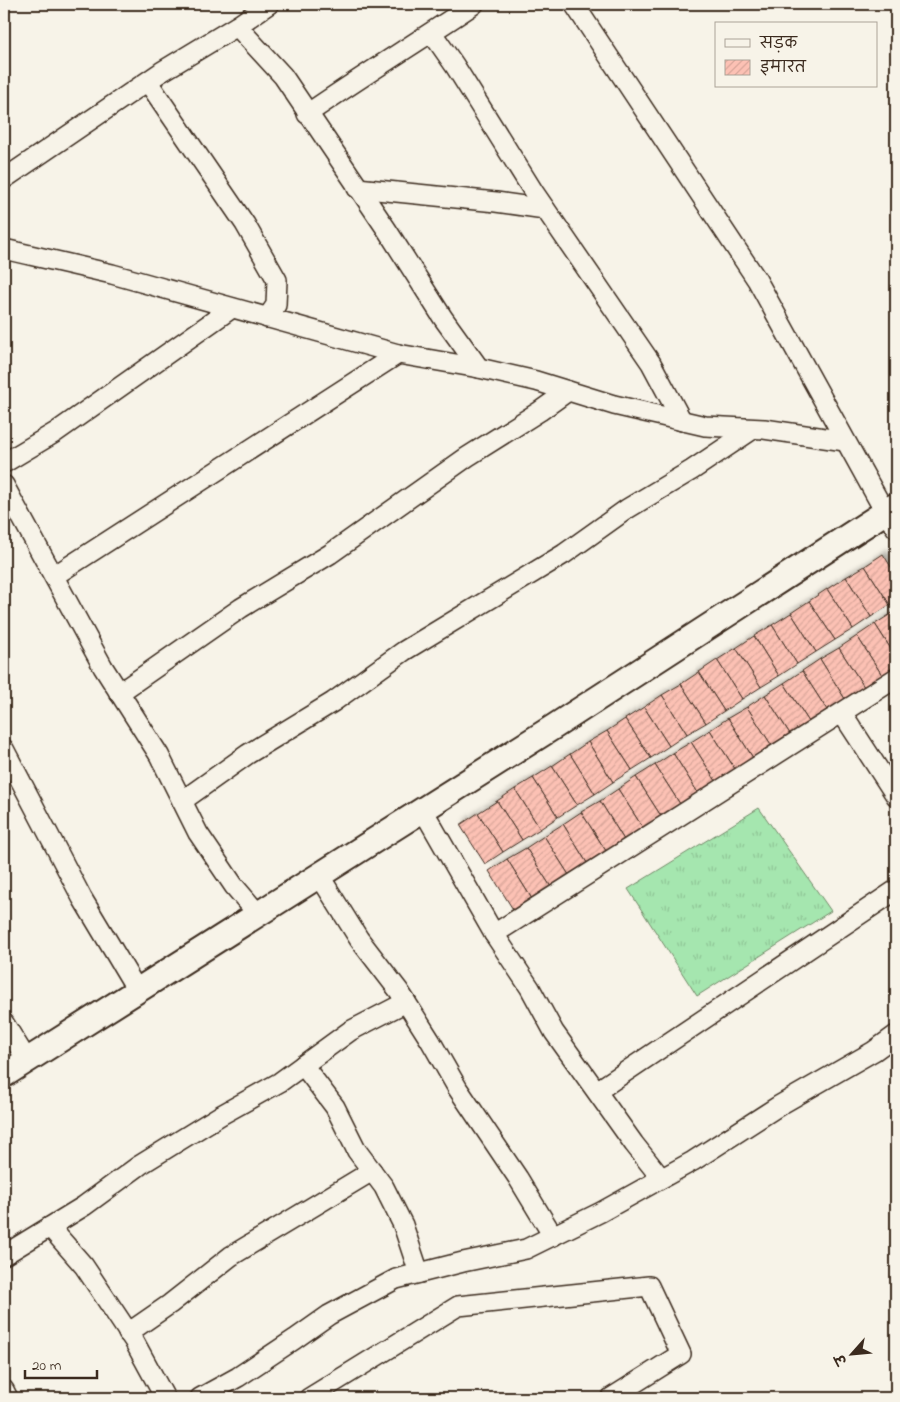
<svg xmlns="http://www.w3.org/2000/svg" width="900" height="1402" font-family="'Indie Flower','Playpen Sans Deva',sans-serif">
<defs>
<pattern id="grass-tufts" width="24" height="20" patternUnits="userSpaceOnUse" patternTransform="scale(1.25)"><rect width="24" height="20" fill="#a5e6af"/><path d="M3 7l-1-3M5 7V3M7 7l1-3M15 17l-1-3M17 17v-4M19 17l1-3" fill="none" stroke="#8fc596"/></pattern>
<pattern id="building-hatch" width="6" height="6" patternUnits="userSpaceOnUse" patternTransform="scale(1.25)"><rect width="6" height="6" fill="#fcc1b4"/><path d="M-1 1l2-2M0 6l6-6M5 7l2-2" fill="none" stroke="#d9a69a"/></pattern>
<filter id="shadow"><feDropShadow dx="4.5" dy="-4.5" stdDeviation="2.5" flood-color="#0004"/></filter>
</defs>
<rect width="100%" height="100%" fill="#f7f3e8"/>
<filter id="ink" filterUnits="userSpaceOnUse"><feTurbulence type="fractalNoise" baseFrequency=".02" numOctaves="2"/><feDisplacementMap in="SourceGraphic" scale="10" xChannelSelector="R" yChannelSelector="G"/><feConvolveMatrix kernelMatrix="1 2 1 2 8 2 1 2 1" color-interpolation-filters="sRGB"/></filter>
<g filter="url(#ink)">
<path fill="url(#grass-tufts)" stroke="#708866" d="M759,808L831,911L697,996L628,889Z"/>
<g fill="url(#building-hatch)" stroke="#3b2a1e" filter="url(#shadow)">
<path d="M883,554L896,575V601L890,605L865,566Z"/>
<path d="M865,566L890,605L871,617L846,577Z"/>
<path d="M846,577L871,617L853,629L827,589Z"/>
<path d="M827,589L853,629L835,640L809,601Z"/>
<path d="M809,601L835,640L816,652L791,613Z"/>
<path d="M894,612L896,616V657L875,624Z"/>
<path d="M791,613L816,652L797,664L772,625Z"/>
<path d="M875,624L896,657V666L882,675L857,636Z"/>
<path d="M772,625L797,664L779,676L754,636Z"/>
<path d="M754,636L779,676L761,687L736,648Z"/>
<path d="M857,636L882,675L864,687L839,648Z"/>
<path d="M736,648L761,687L742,699L717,660Z"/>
<path d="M839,648L864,687L845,699L820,659Z"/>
<path d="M820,659L845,699L827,710L802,671Z"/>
<path d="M717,660L742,699L724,711L699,672Z"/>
<path d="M802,671L827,710L809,722L784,683Z"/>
<path d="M699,672L724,711L706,723L681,684Z"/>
<path d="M784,683L809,722L790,734L765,695Z"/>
<path d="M681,684L706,723L687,734L662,695Z"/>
<path d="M662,695L687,734L669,746L644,707Z"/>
<path d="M765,695L790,734L772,746L747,707Z"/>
<path d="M644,707L669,746L651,758L625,719Z"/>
<path d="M747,707L772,746L753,758L728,718Z"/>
<path d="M728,718L753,758L735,769L710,730Z"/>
<path d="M625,719L651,758L632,770L607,731Z"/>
<path d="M710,730L735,769L716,781L691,742Z"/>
<path d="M607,731L632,770L613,782L588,742Z"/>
<path d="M588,742L613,782L595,794L570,754Z"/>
<path d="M691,742L716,781L698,793L673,753Z"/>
<path d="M673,753L698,793L680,804L655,765Z"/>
<path d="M570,754L595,794L577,805L552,766Z"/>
<path d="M655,765L680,804L661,816L636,777Z"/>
<path d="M552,766L577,805L558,817L533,778Z"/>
<path d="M636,777L661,816L643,828L618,789Z"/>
<path d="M533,778L558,817L540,829L515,789Z"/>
<path d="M515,789L540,829L522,840L497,801Z"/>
<path d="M618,789L643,828L624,840L600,801Z"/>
<path d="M497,801L522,840L503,852L478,813Z"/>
<path d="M600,801L624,840L606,851L581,812Z"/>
<path d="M581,812L606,851L587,863L563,824Z"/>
<path d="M478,813L503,852L485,864L460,825Z"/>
<path d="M563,824L587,863L569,875L544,836Z"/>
<path d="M544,836L569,875L551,887L526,848Z"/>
<path d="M526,848L551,887L532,899L507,859Z"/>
<path d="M507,859L532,899L514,911L489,871Z"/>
</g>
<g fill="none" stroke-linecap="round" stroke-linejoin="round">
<defs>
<g id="minor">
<path d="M574,4L757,280L885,512L896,528"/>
<path d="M237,26L283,76L387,230L443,318L479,368L536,381L614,405L705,426L764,429L845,441"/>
<path d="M432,33L455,66L535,194L651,363L682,421"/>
<path d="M148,82L245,224L277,280L276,305L267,318"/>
<path d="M307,114C362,76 419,41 474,4"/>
<path d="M4,179L161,72L237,26L269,4"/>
<path d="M357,188L496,202L545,209"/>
<path d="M4,249L112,274L398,354L479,368"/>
<path d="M4,463L56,432L232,308"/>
<path d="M4,485L103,667L159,755L198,833L234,886L258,914"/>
<path d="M54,576L398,354"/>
<path d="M119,693L241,608L330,554L467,457L540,411L568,391"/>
<path d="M842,713L896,796"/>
<path d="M4,749L82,898L137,990"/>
<path d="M182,801L248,754L333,702L404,651L564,554L627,509L692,470L753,429"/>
<path d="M423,810L494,934L530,988L554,1032L634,1144L661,1178"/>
<path d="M319,875L359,939L399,991L430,1040L458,1089L518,1178L553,1236"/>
<path d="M494,934L896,678"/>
<path d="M4,1023L27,1060"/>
<path d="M303,1065L335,1107L357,1151L384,1187L403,1225L419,1273"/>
<path d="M597,1091L896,890"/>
<path d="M50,1227L84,1266L134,1341L165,1398"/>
<path d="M4,1255L84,1206L140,1165L221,1115L280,1082L350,1031L406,1002"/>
<path d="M128,1333L170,1304L231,1256L372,1171"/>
<path d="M4,1390L8,1398"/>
<path d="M200,1398L238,1377L295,1339L329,1315L396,1279L463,1262L526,1249L601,1212L693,1161L780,1105L874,1051L896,1035"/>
<path d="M309,1398L458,1306L649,1286L681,1354L611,1398"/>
</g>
<path id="tertiary" d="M4,1075L555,726L896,505"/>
</defs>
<use href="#minor" stroke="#3b2a1e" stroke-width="22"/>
<use href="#tertiary" stroke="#3b2a1e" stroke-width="28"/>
<use href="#minor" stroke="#f7f3e8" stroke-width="19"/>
<use href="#tertiary" stroke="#f7f3e8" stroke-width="24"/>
</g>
</g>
<rect width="900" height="1402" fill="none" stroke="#f7f3e8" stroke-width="20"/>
<rect x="10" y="10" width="880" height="1382" fill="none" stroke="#3b2a1e" stroke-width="2" filter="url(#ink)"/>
<rect x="715" y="22" width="162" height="65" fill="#f7f3e8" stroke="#aca397"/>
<rect x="725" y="39" width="25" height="8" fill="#f7f3e8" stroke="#aca397"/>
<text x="760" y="48" font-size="15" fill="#3b2a1e">सड़क</text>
<rect x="725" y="60" width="25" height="15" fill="url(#building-hatch)" stroke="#aca397"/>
<text x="760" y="72" font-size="15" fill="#3b2a1e">इमारत</text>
<g transform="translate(852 1354) rotate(243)" stroke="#f7f3e8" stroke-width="4" paint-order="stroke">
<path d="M0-4L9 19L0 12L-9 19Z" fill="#3b2a1e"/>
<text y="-8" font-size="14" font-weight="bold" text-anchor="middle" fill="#3b2a1e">उ</text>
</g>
<path d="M25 1370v8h72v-8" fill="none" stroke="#3b2a1e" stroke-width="2.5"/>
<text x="32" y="1370" font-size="15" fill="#3b2a1e" stroke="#f7f3e8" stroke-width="4" paint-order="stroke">20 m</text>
</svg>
